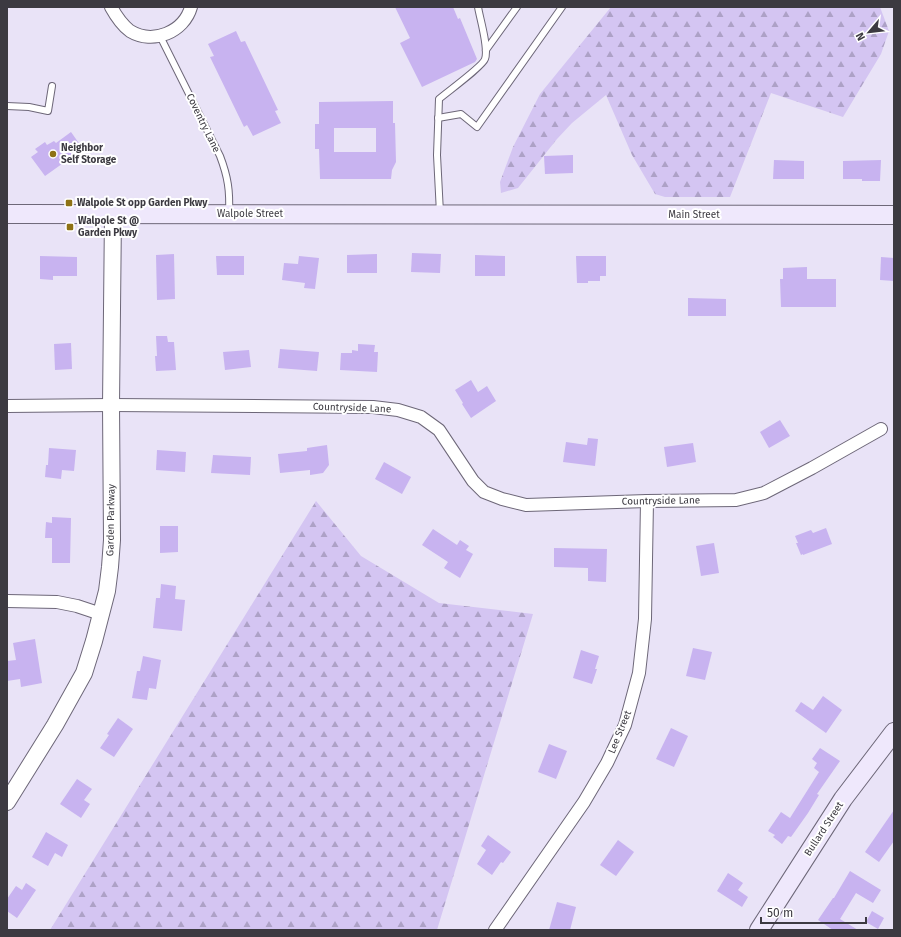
<svg xmlns="http://www.w3.org/2000/svg" width="901" height="937" font-family="'Fira Sans',sans-serif">
<defs>
<pattern id="forest-firs" width="22" height="20" patternUnits="userSpaceOnUse"><rect width="22" height="20" fill="#d4c5f2"/><path d="M5 1l3.5 6h-7zM16 11l3.5 6h-7z" fill="#ada1c6"/></pattern>
</defs>
<rect width="100%" height="100%" fill="#e9e3f7"/>
<g fill="url(#forest-firs)">
<path d="M611,7H880L889,31L881,54L843,117L771,93L730,197H665L655,194L632,155L606,95L572,123L557,139L518,188L501,193L500,182L513,147L540,94Z"/>
<path d="M316,501L361,556L439,603L533,614L437,930H50Z"/>
</g>
<g fill="#c8b3f0" fill-rule="evenodd">
<path d="M395,7H453L458,19L460,18L477,59L475,62L422,87L400,43L410,38Z"/>
<path d="M236,31L241,42L245,41L278,110L275,111L281,123L253,136L247,125L244,127L210,57L214,56L208,44Z"/>
<path d="M393,101V123H395L396,162L392,170L391,179H320L319,149H315V124H319V102ZM334,128H376V152H334Z"/>
<path d="M71,132L83,149L45,176L31,157L38,152L35,149L45,142L47,145L54,141L56,143Z"/>
<path d="M573,155V173L545,174L544,156Z"/>
<path d="M774,160L804,161V179H773Z"/>
<path d="M881,160L880,181H862V179H843V161Z"/>
<path d="M412,253L441,254L440,273L411,272Z"/>
<path d="M174,254L175,299L157,300L156,255Z"/>
<path d="M377,254V273H347V255Z"/>
<path d="M475,255L505,256V276H475Z"/>
<path d="M40,256L77,257V276H53V280L40,279Z"/>
<path d="M216,256H244V275H217Z"/>
<path d="M299,256L319,258L315,289L304,288L305,283L282,280L284,263L298,264Z"/>
<path d="M576,256H606V276H600V281H588V283H577Z"/>
<path d="M881,257L894,258V281L880,280Z"/>
<path d="M807,267V279H836V307H781L780,279H783V268Z"/>
<path d="M688,298L726,299V316H688Z"/>
<path d="M156,336H167L168,342H174L176,370L156,371L155,356H157Z"/>
<path d="M71,343L72,369L55,370L54,344Z"/>
<path d="M358,344L375,345L374,352H378L377,372L340,370L341,353H352V350L358,351Z"/>
<path d="M280,349L319,352L317,371L278,368Z"/>
<path d="M249,350L251,367L225,370L223,352Z"/>
<path d="M471,380L478,392L487,386L496,401L471,418L462,404L463,403L455,390Z"/>
<path d="M780,420L790,436L769,448L760,432Z"/>
<path d="M588,438L598,439L595,466L563,462L566,442L587,445Z"/>
<path d="M693,443L696,462L667,467L664,447Z"/>
<path d="M327,445L329,465L323,473L310,475V470L280,473L278,454L307,451V448Z"/>
<path d="M49,448L76,450L74,471L62,470L61,479L45,477L46,465H48Z"/>
<path d="M157,450L186,452L185,472L156,470Z"/>
<path d="M213,455L251,457L250,475L211,473Z"/>
<path d="M384,462L411,477L402,494L375,479Z"/>
<path d="M52,517L71,518L70,563H52V538H45L46,522L52,523Z"/>
<path d="M160,526H178V552L160,553Z"/>
<path d="M826,528L832,544L803,555V554L801,555L796,543H798L795,536L811,530L813,533Z"/>
<path d="M433,529L457,545L460,540L469,546L466,550L473,554L460,578L444,568L448,562L422,545Z"/>
<path d="M714,543L719,573L701,576L696,546Z"/>
<path d="M554,548L607,549L606,582L588,581V568L554,567Z"/>
<path d="M161,584L176,586L175,599L185,600L182,631L153,628L156,598H160Z"/>
<path d="M35,639L42,683L21,687L20,679L7,681V661L16,660L13,643Z"/>
<path d="M693,648L712,652L705,680L686,676Z"/>
<path d="M581,650L599,656L595,669H597L592,684L573,678Z"/>
<path d="M143,656L161,660L156,689L149,688L147,700L132,698L137,671H140Z"/>
<path d="M823,696L842,710L826,733L795,711L801,702L813,710Z"/>
<path d="M118,718L133,729L114,757L100,748L109,735L107,734Z"/>
<path d="M671,728L688,736L674,767L656,759Z"/>
<path d="M549,744L567,751L556,779L538,772Z"/>
<path d="M820,748L840,761L817,794L819,795L808,813L791,837L788,836L782,844L773,837L775,835L768,831L781,812L790,818L807,791L819,772L814,768L817,763L812,759Z"/>
<path d="M77,779L92,789L84,800L90,804L81,818L60,804Z"/>
<path d="M894,810V841L879,862L865,852Z"/>
<path d="M46,832L68,845L62,857L55,853L48,866L32,857Z"/>
<path d="M488,835L511,852L503,863L501,862L492,875L477,864L486,850L481,846Z"/>
<path d="M618,840L634,852L616,876L600,865Z"/>
<path d="M850,871L881,890L873,903L856,893L840,919L858,930H833L818,920L833,898H834Z"/>
<path d="M728,873L743,883L738,890L748,897L742,907L717,891Z"/>
<path d="M26,883L36,890L17,918L7,911V899L16,886L22,890Z"/>
<path d="M557,902L576,907L570,930H549Z"/>
<path d="M872,911L884,918L878,929L866,922Z"/>
</g>
<g fill="none" stroke-linecap="round" stroke-linejoin="round">
<defs>
<g id="service">
<path d="M160,36L220,156C228,177 230,191 229,213"/>
<path d="M486,50L517,7"/>
<path d="M7,106L29,107L48,111L52,86"/>
<path d="M438,118L461,114L477,127L562,7"/>
<path d="M440,213L437,155L439,99C447,92 483,66 485,59C489,48 480,19 478,7"/>
</g>
<g id="minor">
<path d="M111,7C116,16 122,25 130,31C153,45 184,32 191,7"/>
<path d="M7,406L111,405L373,407L398,410L421,417L439,430L473,481L484,492L502,499L526,505L647,501L736,500L764,493L812,468L881,429"/>
<path d="M7,601L57,602L77,606L101,614"/>
<path d="M495,930L584,802L607,763L625,725L639,673L645,619L647,501"/>
</g>
<path id="tertiary" d="M7,802L55,725L84,673L94,641L107,591L110,567L112,540L111,405L113,214"/>
<g id="secondary">
<path d="M7,214L894,215"/>
<path d="M759,930L843,799L894,732"/>
</g>
</defs>
<use href="#service" stroke="#6d6778" stroke-width="8"/>
<use href="#minor" stroke="#6d6778" stroke-width="14"/>
<use href="#tertiary" stroke="#6d6778" stroke-width="18"/>
<use href="#secondary" stroke="#6d6778" stroke-width="20"/>
<use href="#service" stroke="#fff" stroke-width="6"/>
<use href="#minor" stroke="#fff" stroke-width="12"/>
<use href="#tertiary" stroke="#fff" stroke-width="16"/>
<use href="#secondary" stroke="#efe8fc" stroke-width="18"/>
</g>
<g fill="#8e7216" stroke="#fff" stroke-width="1.5">
<circle cx="53" cy="154" r="4"/>
<rect x="65" y="199" width="8" height="8" rx="2"/>
<rect x="66" y="223" width="8" height="8" rx="2"/>
</g>
<g text-anchor="middle" dominant-baseline="central" stroke-width="4" stroke-linejoin="round" paint-order="stroke">
<g font-size="10" fill="#3c3a41" stroke="#fff">
<text transform="translate(203 123) rotate(64)">Coventry Lane</text>
<text x="250" y="214">Walpole Street</text>
<text x="694" y="215">Main Street</text>
<text transform="translate(352 408) rotate(2)">Countryside Lane</text>
<text transform="translate(661 501) rotate(-1)">Countryside Lane</text>
<text transform="translate(111 520) rotate(-89)">Garden Parkway</text>
<text transform="translate(620 732) rotate(-68)">Lee Street</text>
<text transform="translate(824 829) rotate(-57)">Bullard Street</text>
</g>
<g font-size="10" font-weight="bold" fill="#3c3a41" stroke="#fff" text-anchor="start">
<text x="61" y="148">Neighbor<tspan x="61" dy="12">Self Storage</tspan></text>
<text x="77" y="203">Walpole St opp Garden Pkwy</text>
<text x="78" y="221">Walpole St @<tspan x="78" dy="12">Garden Pkwy</tspan></text>
</g>
</g>
<rect width="901" height="937" fill="none" stroke="#3c3a41" stroke-width="16"/>
<g transform="translate(869 32) rotate(242)" stroke="#ffffff" stroke-width="3" paint-order="stroke">
<path d="M0-3L7 15L0 10L-7 15Z" fill="#3c3a41"/>
<text y="-6" font-size="11" font-weight="bold" text-anchor="middle" fill="#3c3a41">N</text>
</g>
<path d="M761 917v6h105v-6" fill="none" stroke="#3c3a41" stroke-width="2"/>
<text x="767" y="917" font-size="12" fill="#3c3a41" stroke="#ffffff" stroke-width="3" paint-order="stroke">50 m</text>
</svg>
